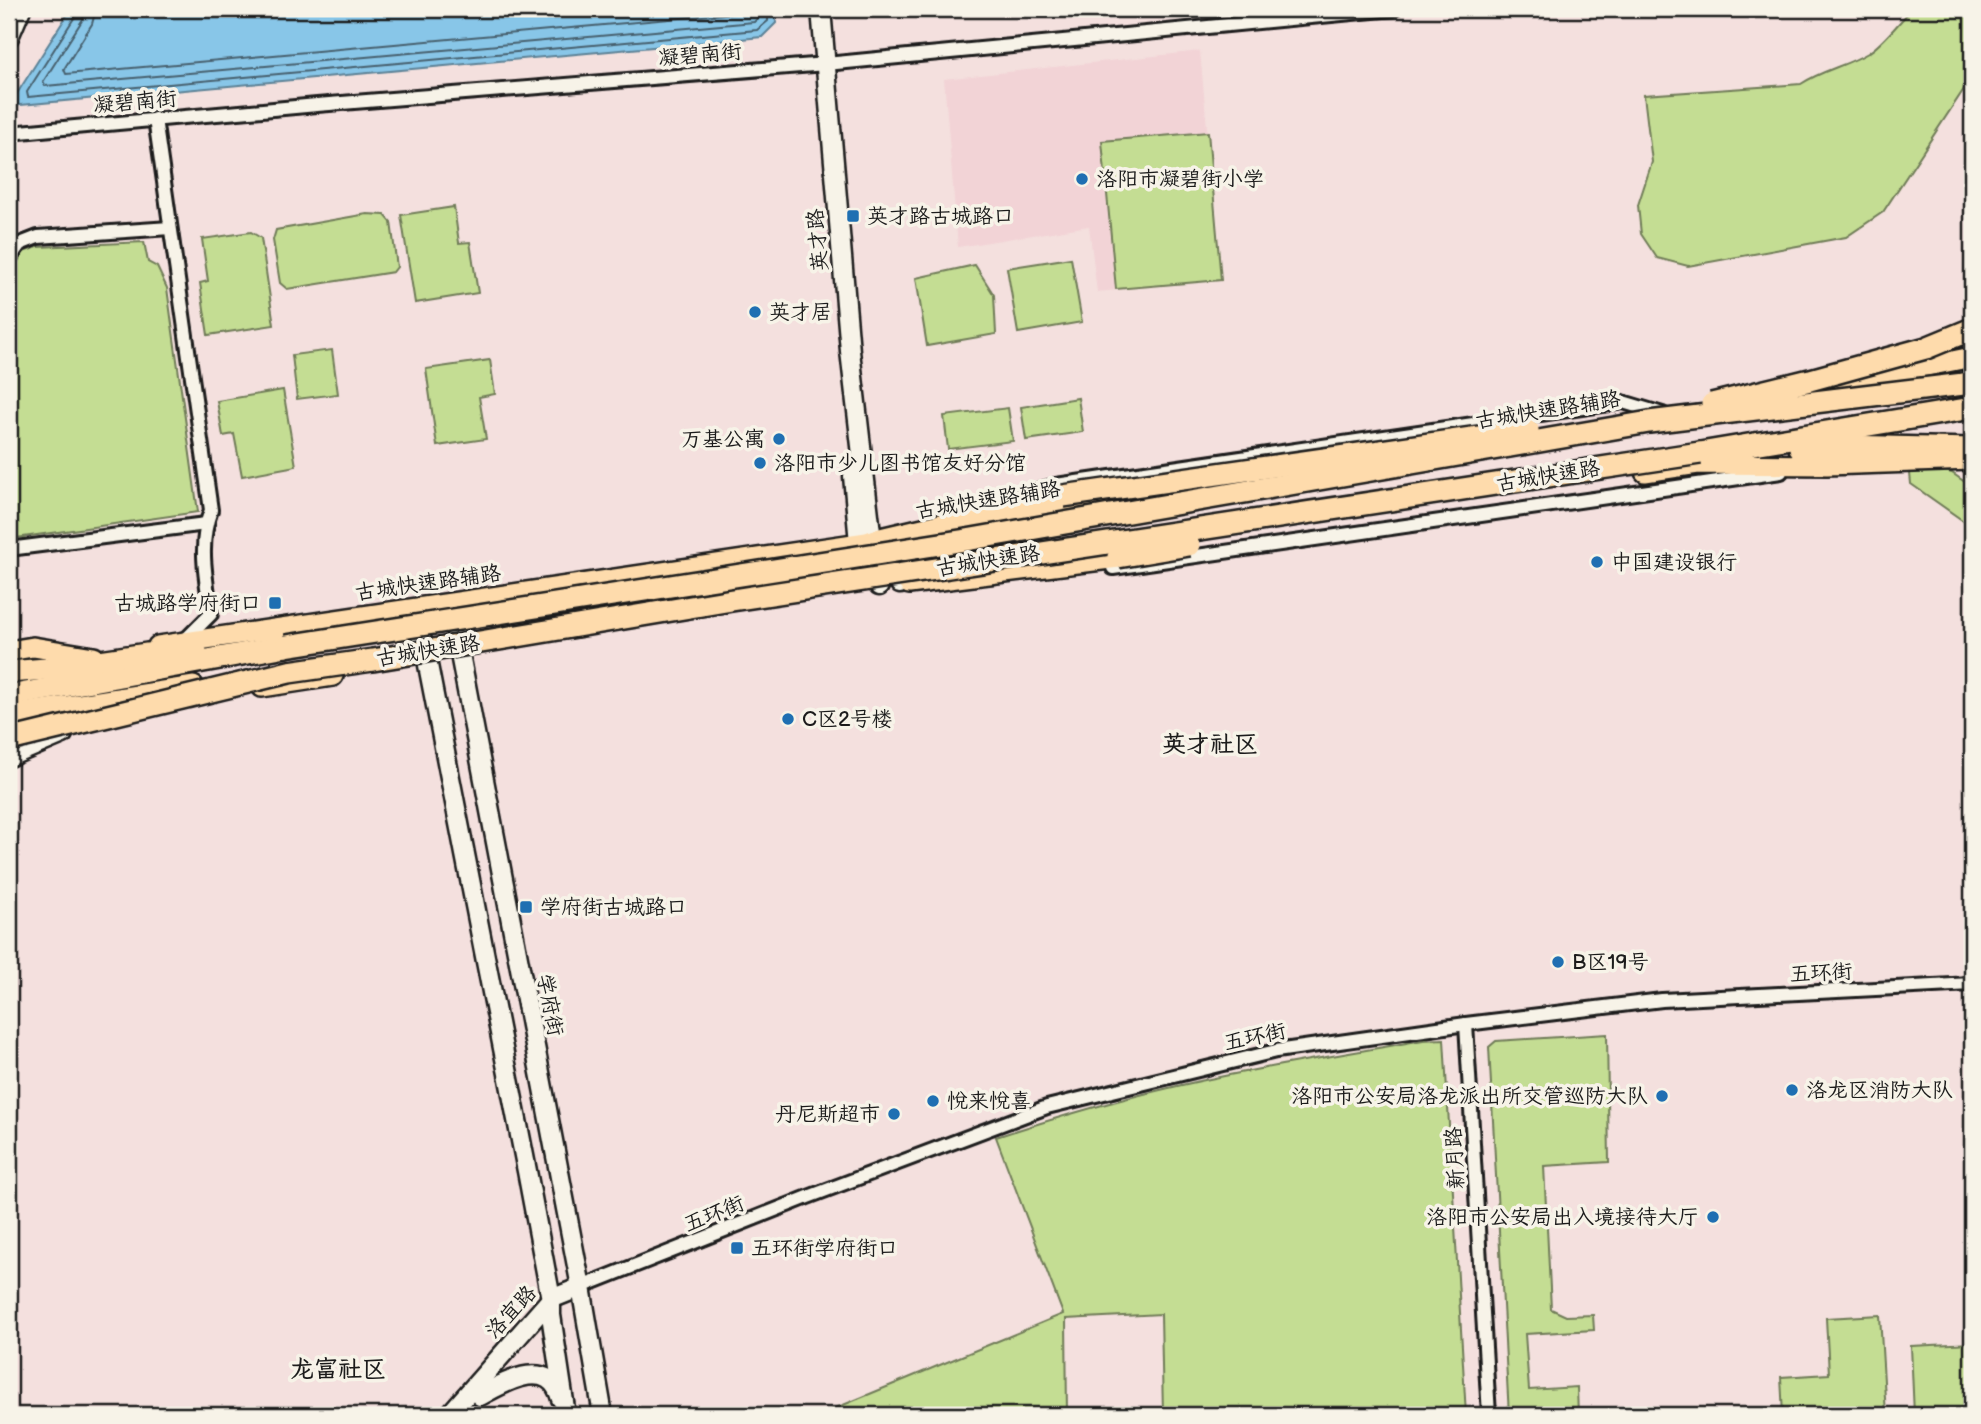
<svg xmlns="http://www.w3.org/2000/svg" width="1981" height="1424" font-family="'Balsamiq Sans','LXGW WenKai TC',sans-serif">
<rect width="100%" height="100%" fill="#f4e0de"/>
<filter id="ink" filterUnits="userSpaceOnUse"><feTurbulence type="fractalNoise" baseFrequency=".0143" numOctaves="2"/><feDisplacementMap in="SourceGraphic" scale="14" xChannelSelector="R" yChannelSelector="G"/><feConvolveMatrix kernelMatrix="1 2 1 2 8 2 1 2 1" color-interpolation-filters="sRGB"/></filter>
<g filter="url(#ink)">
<path fill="#f2d3d6" d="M1200,51L1221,280L1097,292L1089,226L958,247L944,79Z"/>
<g fill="#c4dd93" stroke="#707c58" stroke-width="2">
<path d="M1912,9H1972V56L1966,86L1883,212L1846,237L1688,266L1657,258L1641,234L1638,205L1652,162L1644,95L1801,84C1822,70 1846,66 1868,53C1883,44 1899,22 1912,9Z"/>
<path d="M1208,132L1221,280L1116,289L1102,141Z"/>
<path d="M454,207L459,243L470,242L478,293L415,303L401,215Z"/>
<path d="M367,214L385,215L391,222L397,267L393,272L287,289L280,283L273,240L276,230Z"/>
<path d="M251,232L261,238L274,325L208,335L200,283L208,281L202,239Z"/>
<path d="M144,242L148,262L157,267L167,288L198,512L9,539V278L23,252L38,247Z"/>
<path d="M1071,258L1082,322L1018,333L1007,268Z"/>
<path d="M975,265L994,295L996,334L927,346L916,278Z"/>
<path d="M332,350L338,394L297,399L292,355Z"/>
<path d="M490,360L495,394L479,397L486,439L437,446L426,369Z"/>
<path d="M283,390L296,466L242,476L234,434L223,436L217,401Z"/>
<path d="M1078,398L1083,432L1026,440L1021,407Z"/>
<path d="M1008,408L1013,441L948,449L944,416Z"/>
<path d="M1936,469L1952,473L1972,487V527L1911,484L1910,473Z"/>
<path d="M1607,1034L1609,1162L1544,1166L1551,1309L1566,1316L1593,1315L1594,1330L1525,1334L1529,1390L1577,1387L1578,1415H1509L1489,1047L1496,1041Z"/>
<path d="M1444,1039L1466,1415H1163L1161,1314L1066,1319L1067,1415H819L1063,1314L996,1137C1049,1120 1102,1104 1156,1091C1244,1070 1334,1056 1423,1040Z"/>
<path d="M1880,1315L1886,1415H1783L1781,1377L1829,1374L1826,1318Z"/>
<path d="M1972,1343V1415H1914L1911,1346Z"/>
</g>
<path fill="#88c6e8" stroke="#5d8296" stroke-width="2" d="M71,9H775L776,23L762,37L9,106Z"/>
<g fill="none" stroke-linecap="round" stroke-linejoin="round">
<g stroke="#47606e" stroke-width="2">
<path d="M77,9L76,15L27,92L28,97L757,30L768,21V9"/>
<path d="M85,9L83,19L43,82L45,86L754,22L759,17L760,9"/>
<path d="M96,9L92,24L64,69L66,74L746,12L749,9"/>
</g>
<defs>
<g id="street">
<path d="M155,119L211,510C198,544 206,579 211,614L184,641"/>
<path d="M9,133L317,105L826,64L1394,9"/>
<path d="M9,259L20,244L38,237L170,228"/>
<path d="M1008,499L1056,485L1623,402L1663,414"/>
<path d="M9,549L206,524"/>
<path d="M1113,568L1781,472"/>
<path d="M1466,1024L1489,1415"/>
<path d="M581,1287L808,1197L1047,1107L1276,1051L1466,1024L1662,1000L1972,984"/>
</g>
<g id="secondary">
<path d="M821,9L850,351L872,541L900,584"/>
<path d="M9,37L21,9"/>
<path d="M853,476L859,543L879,586"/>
<path d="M451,607L581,1287L603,1415"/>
<path d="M415,614L427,660L527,1171L551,1299V1315L566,1415"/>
<path d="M9,757L63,734"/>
<path d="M480,1396C504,1383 549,1355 561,1399"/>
<path d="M449,1415L551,1299L581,1287"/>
</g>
<g id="primary">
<path d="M9,12L11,9"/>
<path d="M1794,393L1972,357"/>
<path d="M1645,472L1698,464L1827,465L1972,460"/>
<path d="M986,523L1246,481"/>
<path d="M158,646L887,539"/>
<path d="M9,651L33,647L94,657"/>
<path d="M262,687L333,676"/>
<path d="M9,727L60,719"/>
</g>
<g id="highway">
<path d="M1800,448L1841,446L1972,449"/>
<path d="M1700,453L1972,408"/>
<path d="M872,541L1063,496"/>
<path d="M909,583L1118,557"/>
<path d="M9,672L46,669L147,654L196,651"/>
<path d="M9,696L286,646"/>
<path d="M9,716L193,687"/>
</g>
</defs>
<use href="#street" stroke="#1c1c1c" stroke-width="18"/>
<use href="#secondary" stroke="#1c1c1c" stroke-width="23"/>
<use href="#primary" stroke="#1c1c1c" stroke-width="24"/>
<use href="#highway" stroke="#1c1c1c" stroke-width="26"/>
<use href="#street" stroke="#f7f3e8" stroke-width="12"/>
<use href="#secondary" stroke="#f7f3e8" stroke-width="18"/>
<use href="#primary" stroke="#fedbac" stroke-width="19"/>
<use href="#highway" stroke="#fedbac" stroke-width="21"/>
<defs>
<g id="highway-bridge">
<path d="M1712,404L1810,380L1926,348L1972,329"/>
<path d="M1063,496L1528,430"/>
<path d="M1118,557L1189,545"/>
<path d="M286,646L966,540L1649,422L1972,383"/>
<path d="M9,740L289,672L373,660L732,600L1700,453"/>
</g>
</defs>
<use href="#highway-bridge" stroke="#1c1c1c" stroke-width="26" stroke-linecap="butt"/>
<use href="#highway-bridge" stroke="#fedbac" stroke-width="21"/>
</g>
</g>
<g fill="#1f6fb2" stroke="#f7f3e8" stroke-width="2.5">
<circle cx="1082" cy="179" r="7"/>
<rect x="846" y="209" width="14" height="14" rx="3.5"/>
<circle cx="755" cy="312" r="7"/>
<circle cx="779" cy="439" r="7"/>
<circle cx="760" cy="463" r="7"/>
<circle cx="1597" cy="562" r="7"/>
<rect x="268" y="596" width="14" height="14" rx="3.5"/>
<circle cx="788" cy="719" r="7"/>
<rect x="519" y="900" width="14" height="14" rx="3.5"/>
<circle cx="1558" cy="962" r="7"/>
<circle cx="1792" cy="1090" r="7"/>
<circle cx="1662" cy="1096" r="7"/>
<circle cx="933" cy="1101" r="7"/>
<circle cx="894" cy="1114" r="7"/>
<circle cx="1713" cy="1217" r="7"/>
<rect x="730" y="1241" width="14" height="14" rx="3.5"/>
</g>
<g text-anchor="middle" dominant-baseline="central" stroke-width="7" stroke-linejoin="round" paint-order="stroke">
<g font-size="21" fill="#1c1c1c" stroke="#f7f3e8">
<text transform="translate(700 55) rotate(-5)">凝碧南街</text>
<text transform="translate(135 102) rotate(-5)">凝碧南街</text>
<text transform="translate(818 240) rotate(-95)">英才路</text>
<text transform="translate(1548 410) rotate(-9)">古城快速路辅路</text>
<text transform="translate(1548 476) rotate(-9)">古城快速路</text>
<text transform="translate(988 500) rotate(-9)">古城快速路辅路</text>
<text transform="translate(988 561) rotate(-9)">古城快速路</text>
<text transform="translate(428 583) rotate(-8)">古城快速路辅路</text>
<text transform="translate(428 651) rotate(-9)">古城快速路</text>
<text transform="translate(1821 973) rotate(-3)">五环街</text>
<text transform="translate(550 1005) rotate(79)">学府街</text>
<text transform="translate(1255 1037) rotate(-12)">五环街</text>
<text transform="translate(1455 1158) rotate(-93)">新月路</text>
<text transform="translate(714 1214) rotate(-22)">五环街</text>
<text transform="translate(511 1312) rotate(-47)">洛宜路</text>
</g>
<g font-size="21" fill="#1c1c1c" stroke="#f7f3e8" text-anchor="start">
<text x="1096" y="179">洛阳市凝碧街小学</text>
<text x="867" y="216">英才路古城路口</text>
<text x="769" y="312">英才居</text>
<text x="765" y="439" text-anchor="end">万基公寓</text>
<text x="774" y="463">洛阳市少儿图书馆友好分馆</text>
<text x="1611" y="562">中国建设银行</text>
<text x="261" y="603" text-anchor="end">古城路学府街口</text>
<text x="802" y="719">C区2号楼</text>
<text x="540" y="907">学府街古城路口</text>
<text x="1572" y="962">B区19号</text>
<text x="1806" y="1090">洛龙区消防大队</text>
<text x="1648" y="1096" text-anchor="end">洛阳市公安局洛龙派出所交管巡防大队</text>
<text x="947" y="1101">悦来悦喜</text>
<text x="880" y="1114" text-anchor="end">丹尼斯超市</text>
<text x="1699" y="1217" text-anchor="end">洛阳市公安局出入境接待大厅</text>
<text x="751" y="1248">五环街学府街口</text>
</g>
<g font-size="24" font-weight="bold" fill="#1c1c1c" stroke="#f7f3e8">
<text x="1210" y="744">英才社区</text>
<text x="338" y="1369">龙富社区</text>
</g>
</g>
<rect width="1981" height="1424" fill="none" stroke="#f7f3e8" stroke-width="35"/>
<rect x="18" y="18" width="1946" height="1389" fill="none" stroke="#1c1c1c" stroke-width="2.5" filter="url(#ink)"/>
</svg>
